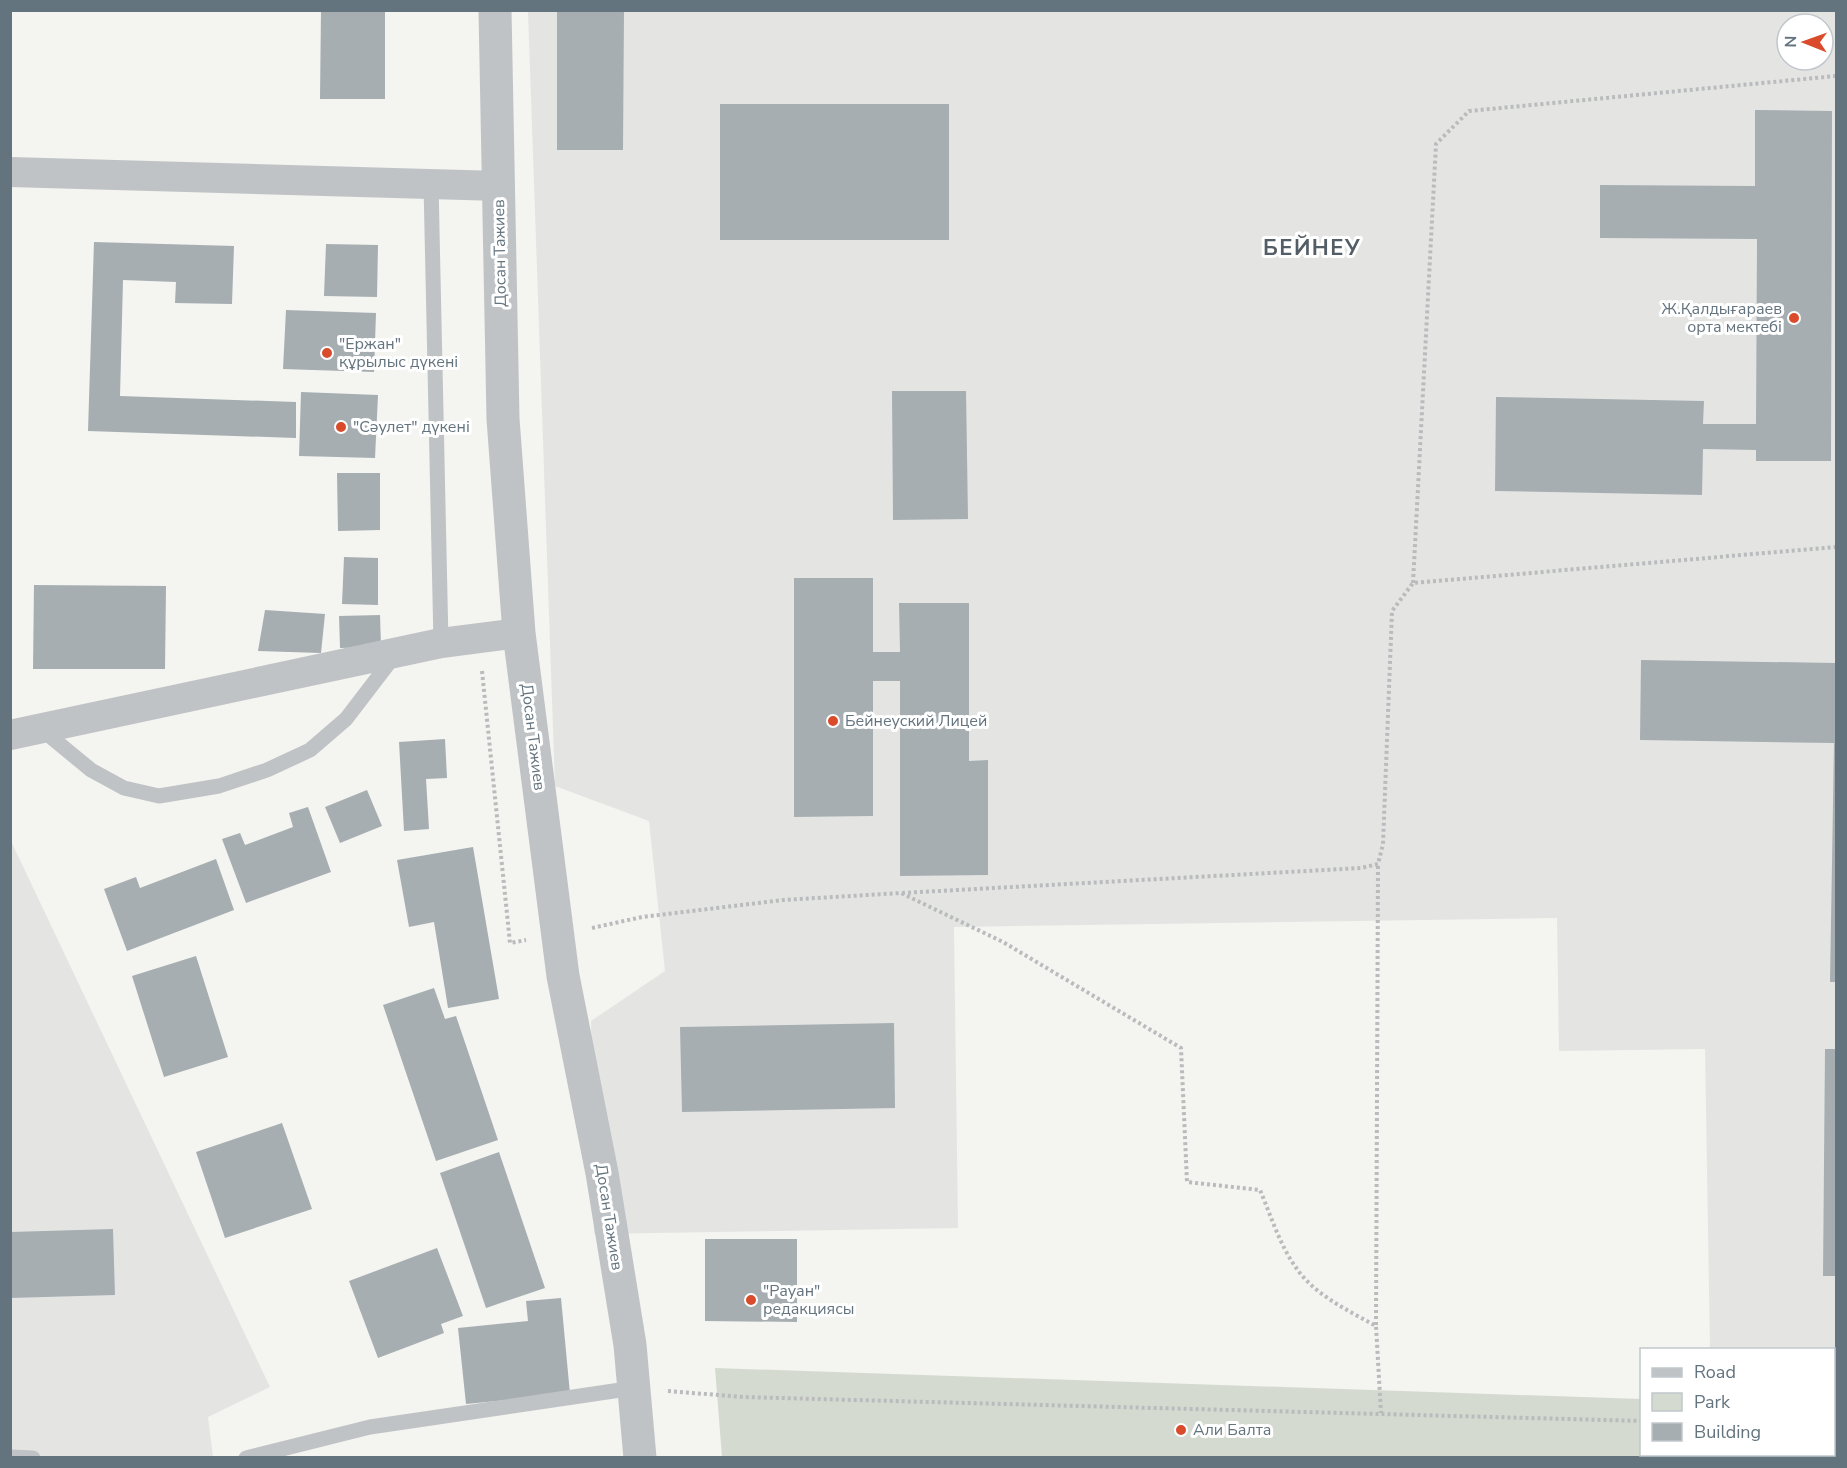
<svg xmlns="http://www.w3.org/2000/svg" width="1847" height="1468" font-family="'Nunito Sans',sans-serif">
<rect width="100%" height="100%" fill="#f4f4f0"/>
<g fill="#e4e5e3" fill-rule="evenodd">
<path d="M528,11H1836V1372H1834V1350L1710,1349L1705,1049L1559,1051L1557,918L954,927L958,1228L594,1234L591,1021L665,971L649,821L555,786ZM1787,24H1823V60H1787Z"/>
<path d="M10,839L270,1387L208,1417L213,1457H11Z"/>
</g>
<path fill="#d5dad1" d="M715,1368L1641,1399L1642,1454H1834V1405H1836V1457H722Z"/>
<g fill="#a6aeb2">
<path d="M321,10H385V99H320Z"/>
<path d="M557,10H624L623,150H557Z"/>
<rect x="720" y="104" width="229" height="136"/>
<path d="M1755,110L1832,111L1831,461H1756V450L1703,449L1702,495L1495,491L1496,397L1704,401L1703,424H1756L1757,239L1600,238V185L1755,186Z"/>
<path d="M94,242L234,246L232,304L175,303L176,282L123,280L120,396L296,402V438L88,431Z"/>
<path d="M326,244L378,245L377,297L324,296Z"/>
<path d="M286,310L376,313L374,372L283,369Z"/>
<path d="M892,391H966L968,519L893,520Z"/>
<path d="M301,392L378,395L375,458L299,456Z"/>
<path d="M337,473H380V530L338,531Z"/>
<path d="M344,557L378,558V605L342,604Z"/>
<path d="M794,578H873V652H900L899,603H969V761L988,760V875L900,876V681H873V816L794,817Z"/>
<path d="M34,585L166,586L165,669H33Z"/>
<path d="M265,610L325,614L321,653L258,651Z"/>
<path d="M380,615L381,647L340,648L339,616Z"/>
<path d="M1641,660L1836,663V982H1830L1834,743L1640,740Z"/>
<path d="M445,739L447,778L426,779L429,829L404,831L399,742Z"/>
<path d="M367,790L382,826L340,843L325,807Z"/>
<path d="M308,807L331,872L246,903L222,839L240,833L245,845L293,827L289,813Z"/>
<path d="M473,847L499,999L448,1008L434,922L409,927L397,860Z"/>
<path d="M216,859L234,910L127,951L104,889L136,877L140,888Z"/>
<path d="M196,956L228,1057L164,1077L132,976Z"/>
<path d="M434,988L445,1019L456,1016L498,1140L436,1161L383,1005Z"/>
<path d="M894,1023L895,1108L682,1112L680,1027Z"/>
<path d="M1825,1049H1836V1276H1823Z"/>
<path d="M282,1123L312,1209L225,1238L196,1152Z"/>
<path d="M499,1152L545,1288L486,1308L440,1173Z"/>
<path d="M113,1229L115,1295L10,1298V1232Z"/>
<path d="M705,1239H797V1322L705,1321Z"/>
<path d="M437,1248L463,1316L441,1324L444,1333L378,1358L349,1281Z"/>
<path d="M561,1298L570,1394L466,1404L458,1328L528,1321L526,1301Z"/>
</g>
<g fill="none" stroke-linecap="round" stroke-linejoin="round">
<g stroke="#b9bbbd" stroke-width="4" stroke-dasharray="3 3" stroke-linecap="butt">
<path d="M1413,583L1436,144L1469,111L1836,76"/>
<path d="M482,671L510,943L526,940"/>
<path d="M902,893L1361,868L1378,864L1383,844L1392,611L1413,583L1836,547"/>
<path d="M592,928L642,917L783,900L901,893L1003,942L1181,1048L1187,1182L1260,1190C1271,1216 1280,1246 1297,1269C1315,1295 1349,1311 1376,1326L1381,1413"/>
<path d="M1376,1325L1378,864"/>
<path d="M668,1391L743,1397L1642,1421"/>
<path d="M1834,1426L1836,1427"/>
</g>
<g stroke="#bfc3c6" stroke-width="15">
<path d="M431,184L441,643"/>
<path d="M40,728L91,770L124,788L159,796L219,786L267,770L310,750L346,719L395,655"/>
<path d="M10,1457L33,1458"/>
<path d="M246,1458L370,1427L634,1388"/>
</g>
<g stroke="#bfc3c6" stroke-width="30">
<path d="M10,172L499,186"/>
<path d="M10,735L441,643L519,633"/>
</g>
<path stroke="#bfc3c6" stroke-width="33" d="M495,10L503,419L519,633L563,976L602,1173L630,1345L640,1458"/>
</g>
<g fill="#d94b2b" stroke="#fff" stroke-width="2">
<circle cx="1794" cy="318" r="6"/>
<circle cx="327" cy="353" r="6"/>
<circle cx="341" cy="427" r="6"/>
<circle cx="833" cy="721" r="6"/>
<circle cx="751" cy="1300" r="6"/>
<circle cx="1181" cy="1430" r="6"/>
</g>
<g text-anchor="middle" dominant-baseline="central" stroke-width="6" stroke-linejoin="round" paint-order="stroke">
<g font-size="16" fill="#64747f" stroke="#fff">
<text transform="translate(500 253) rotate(-91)">Досан Тажиев</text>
<text transform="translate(533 737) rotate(83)">Досан Тажиев</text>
<text transform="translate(609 1217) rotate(81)">Досан Тажиев</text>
</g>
<g font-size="16" fill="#64747f" stroke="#fff" text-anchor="start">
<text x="1782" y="309" text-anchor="end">Ж.Қалдығараев<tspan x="1782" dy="18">орта мектебі</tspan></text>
<text x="339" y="344">"Ержан"<tspan x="339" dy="18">құрылыс дүкені</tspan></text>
<text x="353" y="427">"Сәулет" дүкені</text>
<text x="845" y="721">Бейнеуский Лицей</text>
<text x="763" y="1291">"Рауан"<tspan x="763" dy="18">редакциясы</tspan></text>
<text x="1193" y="1430">Али Балта</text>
</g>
<g font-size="22" font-weight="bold" letter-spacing="1.5" fill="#525d65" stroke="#fff">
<text x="1312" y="248">БЕЙНЕУ</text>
</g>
</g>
<rect width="1847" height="1468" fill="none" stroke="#64747f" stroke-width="24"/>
<rect x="1640" y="1348" width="195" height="108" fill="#ffffff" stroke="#c1c7cc" stroke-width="1.5"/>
<rect x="1652" y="1368" width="30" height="9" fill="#bfc3c6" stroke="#c1c7cc" stroke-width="1.5"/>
<text x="1694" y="1378" font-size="18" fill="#64747f">Road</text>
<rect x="1652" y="1393" width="30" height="18" fill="#d5dad1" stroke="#c1c7cc" stroke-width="1.5"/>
<text x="1694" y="1408" font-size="18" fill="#64747f">Park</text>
<rect x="1652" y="1423" width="30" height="18" fill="#a6aeb2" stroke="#c1c7cc" stroke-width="1.5"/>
<text x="1694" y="1438" font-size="18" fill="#64747f">Building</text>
<g transform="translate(1805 42) rotate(271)"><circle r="28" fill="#ffffff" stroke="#c1c7cc" stroke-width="1.5"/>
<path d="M0-4.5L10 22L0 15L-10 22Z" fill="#d94b2b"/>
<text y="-9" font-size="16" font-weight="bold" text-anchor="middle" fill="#64747f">N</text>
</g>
</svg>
